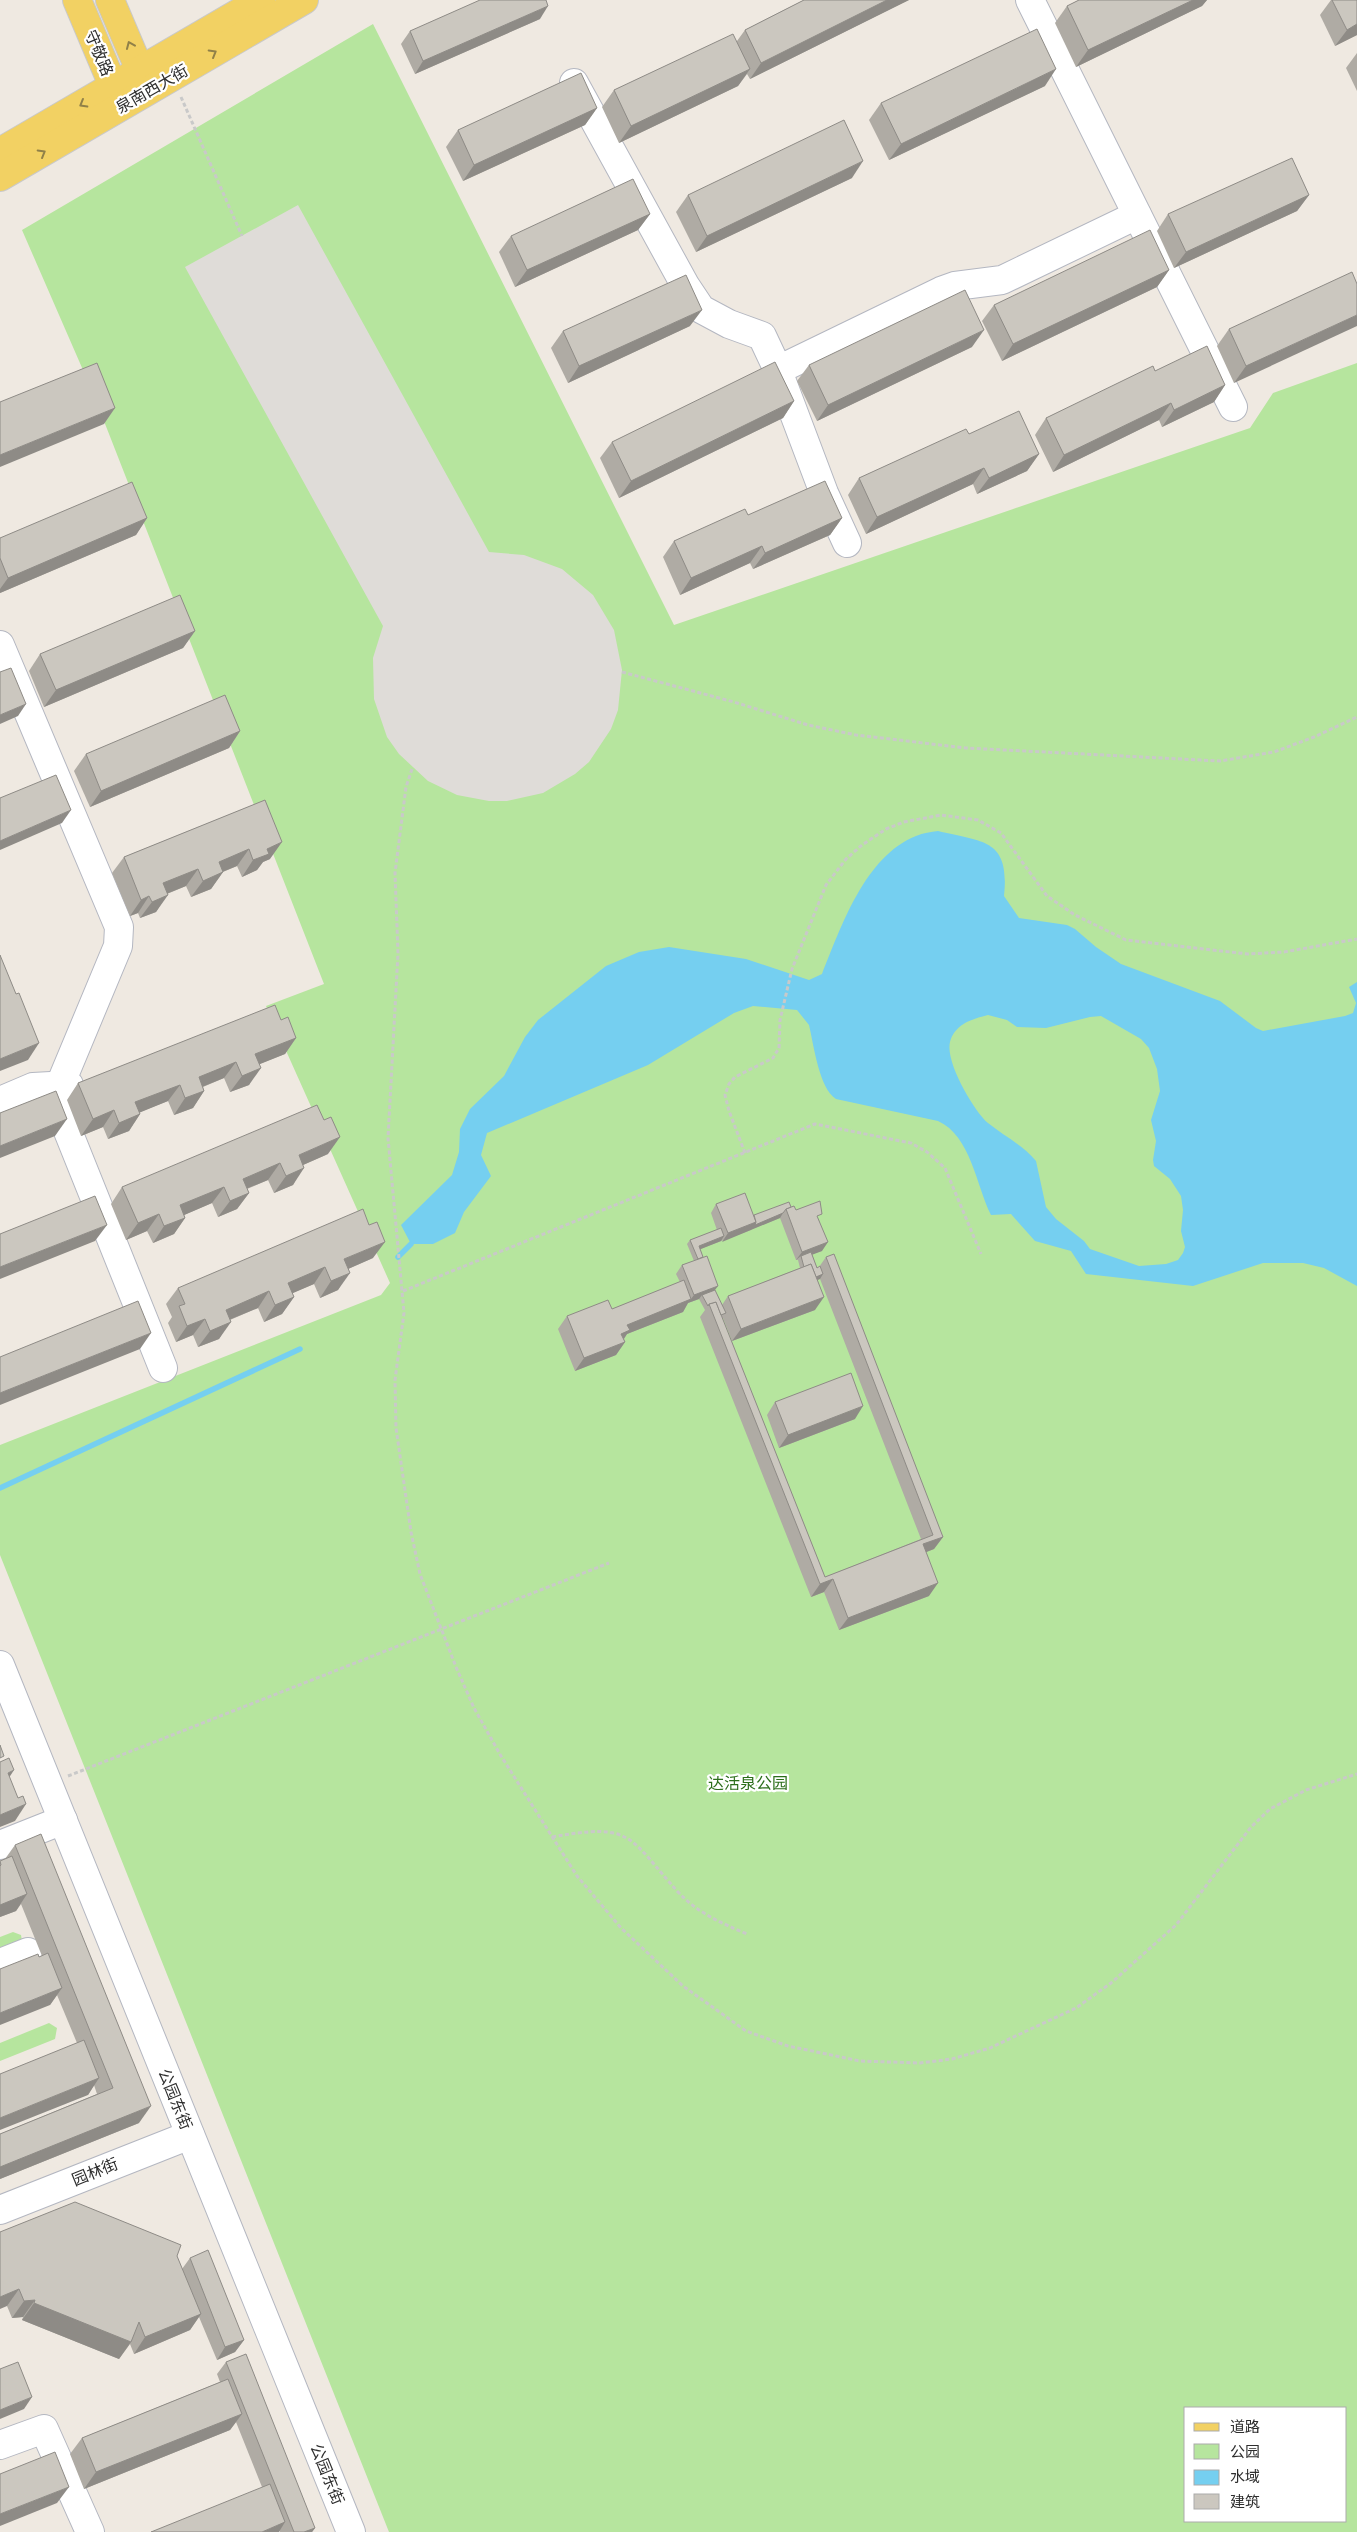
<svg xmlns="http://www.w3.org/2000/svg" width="1357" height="2532" font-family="'Space Grotesk','Noto Sans SC',sans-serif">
<rect width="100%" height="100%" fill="#efe9e1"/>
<g fill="#b6e59e" fill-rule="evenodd">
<path d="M373,24L674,625L1250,428L1273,393L1357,363V2532H389L0,1555V1445L381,1295L390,1283L266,1006L324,984L93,393L22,230ZM1186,2408H1346V2521H1186Z"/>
<path d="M13,1932L21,1935L22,1941L0,1955V1937Z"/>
<path d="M49,2023L57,2028L55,2039L0,2061V2043Z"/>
</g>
<path fill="#dfdcd8" d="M298,205L489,552L524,555L562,569L593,595L614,630L622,670L618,710L611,729L589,762L575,774L543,793L507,801H489L457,795L428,781L399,754L387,737L374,699L373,658L383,626L185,267Z"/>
<path fill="#75cff0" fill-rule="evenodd" d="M938,831C984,842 1010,839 1004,896L1019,918L1067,925L1075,929L1096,947L1121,964L1220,1001L1256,1028L1263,1031L1345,1016L1353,1013L1356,1003L1349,987L1357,982V1286L1324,1268L1303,1263H1263L1193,1286L1086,1274L1071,1251L1035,1241L1011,1214L991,1215C976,1185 971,1136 938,1121L836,1099C819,1088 814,1046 809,1025L797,1010L753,1006L734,1013L648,1065L487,1133L481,1155L491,1176L464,1212L455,1233L433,1244H411L401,1225L452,1175L459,1152L460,1129L470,1109L504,1076L525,1037L538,1020L606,966L639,952L669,947L746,959L809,980L822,974C841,927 865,856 916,836C923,833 931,832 938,831ZM988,1015L1007,1020L1017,1027L1046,1028L1090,1017L1101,1016L1141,1039L1149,1048L1157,1069L1160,1091L1151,1120L1156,1141L1153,1160L1154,1166L1170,1179L1181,1196L1183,1210L1181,1231L1185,1247L1183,1253L1178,1260L1166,1264L1139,1266L1090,1249L1084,1241L1056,1219L1046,1207L1036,1161C1023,1145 1004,1136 988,1123C974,1111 945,1062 950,1042C955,1024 972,1019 988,1015Z"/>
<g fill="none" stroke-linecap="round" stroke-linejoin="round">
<g stroke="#75cff0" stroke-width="5.5">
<path d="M398,1257L411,1244"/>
<path d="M0,1488L300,1349"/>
</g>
<defs>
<g id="minor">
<path d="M1030,0L1233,407"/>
<path d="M574,83L685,285L701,309L729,324L762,336L778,370L941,291L955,286L1002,280L1137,215"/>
<path d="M778,371L824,493L847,543"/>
<path d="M0,645L119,927L118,946L60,1085"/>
<path d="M51,1089L163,1368"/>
<path d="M0,1101L33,1087L69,1085"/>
<path d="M0,1665L351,2532"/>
<path d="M0,1845L63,1820"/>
<path d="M0,1963L28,1952"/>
<path d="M0,2210L190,2135"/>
<path d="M0,2445L44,2429L90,2532"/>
</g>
<g id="major">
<path d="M77,0L120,102"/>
<path d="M110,0L147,87"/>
<path d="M0,152L261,0"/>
<path d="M0,177L304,0"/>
</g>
</defs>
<use href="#minor" stroke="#b4b7c1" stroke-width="30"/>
<use href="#major" stroke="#c9c9c9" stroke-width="30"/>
<g stroke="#c9c9c9" stroke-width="3" stroke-dasharray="4 2.5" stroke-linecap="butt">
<path d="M181,97L242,236"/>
<path d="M622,672L734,702L808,725L856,735L966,748L1220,761L1274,752L1314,737L1357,717"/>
<path d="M412,769L406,787L395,873L398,953L388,1138L404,1313L395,1380L396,1428L411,1532L420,1574L456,1667L474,1708L501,1756L577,1876L621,1928L683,1986L746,2031L788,2046L860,2061L920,2063L952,2059L990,2048L1076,2008L1111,1983L1176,1925L1251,1827L1270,1809L1306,1790L1357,1774"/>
<path d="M745,1153L729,1111L725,1095L729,1084L735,1077L773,1058L779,1048L780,1020L792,969L826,885L846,859L862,845L886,829L904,822L941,815L978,820L1001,833L1047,896L1075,915L1126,940L1248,954L1284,952L1357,939"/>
<path d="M403,1291L815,1124L911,1143L927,1152L945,1168L981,1254"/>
<path d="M68,1776L609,1563"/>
<path d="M552,1837C634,1822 628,1837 679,1893C698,1913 721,1923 747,1934"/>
</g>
<use href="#minor" stroke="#fff" stroke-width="28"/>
<use href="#major" stroke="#f2d163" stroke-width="28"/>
</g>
<g fill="#afaba4" fill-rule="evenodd">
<path d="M804,0H909L750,79L747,74L738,86L619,143L602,107L614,90L737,41L745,30Z"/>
<path d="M1079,0H1207L1202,6L1076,67L1055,23L1067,6Z"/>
<path d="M1331,0H1357V35L1335,46L1320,15Z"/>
<path d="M540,19L415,74L401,44L410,31Z"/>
<path d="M1357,53V91L1346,68Z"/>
<path d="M1045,86L889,160L869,120L881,103Z"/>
<path d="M597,108L585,125L463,181L446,147L458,130Z"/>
<path d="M852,178L696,252L676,212L688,195Z"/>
<path d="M1309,195L1297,211L1174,268L1157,231L1168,214Z"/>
<path d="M650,214L638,230L515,287L499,252L511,236Z"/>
<path d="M1169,270L1157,287L1002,361L982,321L994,305Z"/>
<path d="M1357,284L1234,383L1217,346L1229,329Z"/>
<path d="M690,326L568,383L551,348L563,331Z"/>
<path d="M972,347L817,421L797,381L809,365Z"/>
<path d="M1155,371L1225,385L1214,402L1162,427L1159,420L1053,472L1035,435L1046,418Z"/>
<path d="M794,401L783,418L619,498L600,458L612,442Z"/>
<path d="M969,434L1039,454L1027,471L977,494L973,484L866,534L848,495L859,478Z"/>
<path d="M748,515L842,518L830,535L753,569L750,563L680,595L663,557L674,541Z"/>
<path d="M147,518L136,535L0,593V538Z"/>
<path d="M195,631L183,648L44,707L29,671L40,654Z"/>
<path d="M240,731L229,748L90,807L74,771L86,754Z"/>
<path d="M265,800L270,859L263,862L257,870L242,877L237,866L223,872L211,889L191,897L186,886L167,894L156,912L140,918L138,913L130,916L112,873L124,857Z"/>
<path d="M281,1020L296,1038L285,1054L259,1064L249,1085L230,1092L224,1078L203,1087L204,1091L193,1108L174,1115L168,1101L140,1112V1114L129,1131L108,1139L103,1127L81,1136L67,1100L78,1083Z"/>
<path d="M328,1154L303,1165L293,1185L274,1193L268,1180L247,1189L249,1193L237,1209L218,1217L212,1203L184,1215L185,1218L174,1234L153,1243L147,1231L126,1240L111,1204L122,1187Z"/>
<path d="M716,1204L754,1215L791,1207L796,1210L819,1219L822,1251L812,1254L817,1268L819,1267L826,1257L943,1537L934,1549L926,1552L929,1596L839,1630L824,1592L811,1597L700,1317L705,1310L699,1299L688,1303L683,1312L627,1334L624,1339L625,1342L616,1355L575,1371L558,1329L567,1316L612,1309L680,1282L676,1274L682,1265L694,1261L687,1244L690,1240L717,1230L711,1213ZM780,1218L796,1260H798L800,1268L728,1296L722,1305L715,1290L700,1249L751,1230L752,1229ZM820,1279L921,1539L825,1577L722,1318H723L732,1341L815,1310L817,1280Z"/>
<path d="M373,1258L348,1269L338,1290L320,1298L314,1284L292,1293L294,1297L282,1314L264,1322L258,1308L230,1320L219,1339L198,1347L193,1335L176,1342L168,1323L172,1317L166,1304L178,1288Z"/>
<path d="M775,1402L855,1419L779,1448L767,1415Z"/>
<path d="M15,1845L139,2123L0,2179V2134L97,2094L94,2085L88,2095L77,2043L57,1995L50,2005L39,1957L42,1956L21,1904L16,1911L0,1917V1861L5,1859Z"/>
<path d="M0,2232L177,2256L182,2269L190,2258L244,2340L235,2352L217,2360L199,2317L190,2330L134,2354L130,2344L119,2359L22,2320L23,2317L12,2318L7,2306Z"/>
<path d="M226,2362L315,2528L312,2532H280L236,2422L230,2430L84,2489L70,2454L82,2438L220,2382L217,2374Z"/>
</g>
<g fill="#8e8b86">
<path d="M887,0H909L750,79L761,63Z"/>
<path d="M1193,0H1207L1202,6L1076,67L1088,50Z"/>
<path d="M548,6L540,19L415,74L423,61Z"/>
<path d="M1357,24V35L1335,46L1347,30Z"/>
<path d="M750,69L738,86L619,143L631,126Z"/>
<path d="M1056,69L1045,86L889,160L901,144Z"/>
<path d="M597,108L585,125L463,181L474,165Z"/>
<path d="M863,161L852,178L696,252L707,236Z"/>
<path d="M1309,195L1297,211L1174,268L1186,252Z"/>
<path d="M650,214L638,230L515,287L527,270Z"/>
<path d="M1169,270L1157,287L1002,361L1013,344Z"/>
<path d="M702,310L690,326L568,383L579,366Z"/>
<path d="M1357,315V326L1234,383L1246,366Z"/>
<path d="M984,330L972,347L817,421L828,405Z"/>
<path d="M1225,385L1214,402L1162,427L1174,410Z"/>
<path d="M794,401L783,418L619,498L631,481Z"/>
<path d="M1171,403L1159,420L1053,472L1064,455Z"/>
<path d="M115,408L104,424L0,467V455Z"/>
<path d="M1039,454L1027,471L977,494L989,478Z"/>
<path d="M984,468L973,484L866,534L877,517Z"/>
<path d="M147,518L136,535L0,593V589L8,578Z"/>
<path d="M842,518L830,535L753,569L765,553Z"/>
<path d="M762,546L750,563L680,595L691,578Z"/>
<path d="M195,631L183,648L44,707L56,690Z"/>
<path d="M26,704L18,716L0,724V715Z"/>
<path d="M240,731L229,748L90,807L101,791Z"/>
<path d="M71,810L62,823L0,850V841Z"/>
<path d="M282,842L270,859L263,862L257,870L242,877L253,860L267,849Z"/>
<path d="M249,849L237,866L207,878L219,862Z"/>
<path d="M198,869L186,886L151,900L163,883Z"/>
<path d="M223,872L211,889L191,897L203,881Z"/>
<path d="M168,895L156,912L140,918L152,902Z"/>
<path d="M149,896L138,913L130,916L141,900Z"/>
<path d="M296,1038L285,1054L243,1071L255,1054Z"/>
<path d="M39,1043L28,1060L0,1071V1059Z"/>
<path d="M236,1062L224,1078L187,1093L199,1077Z"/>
<path d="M261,1068L249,1085L230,1092L242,1076Z"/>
<path d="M180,1085L168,1101L124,1119L135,1102Z"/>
<path d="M204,1091L193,1108L174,1115L185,1098Z"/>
<path d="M114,1110L103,1127L81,1136L93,1119Z"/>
<path d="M140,1114L129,1131L108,1139L119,1123Z"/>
<path d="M67,1119L55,1136L0,1158V1146Z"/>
<path d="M340,1137L328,1154L287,1172L299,1155Z"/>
<path d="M280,1163L268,1180L231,1195L243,1179Z"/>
<path d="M304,1168L293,1185L274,1193L286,1176Z"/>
<path d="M224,1187L212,1203L168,1222L180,1205Z"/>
<path d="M249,1193L237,1209L218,1217L230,1201Z"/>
<path d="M783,1213L780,1218L722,1242L728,1233L756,1222Z"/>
<path d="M159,1214L147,1231L126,1240L138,1223Z"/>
<path d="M185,1218L174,1234L153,1243L164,1226Z"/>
<path d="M107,1225L95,1241L0,1279V1267Z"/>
<path d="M724,1236L721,1241L696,1251L699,1246Z"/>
<path d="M385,1242L373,1258L332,1276L344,1259Z"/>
<path d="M828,1242L822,1251L801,1259V1256L796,1260L802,1252Z"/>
<path d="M325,1267L314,1284L277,1300L288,1283Z"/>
<path d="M350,1273L338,1290L320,1298L331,1281Z"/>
<path d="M823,1274L820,1279L805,1285L808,1280Z"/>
<path d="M718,1286L712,1294L702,1295L699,1299L688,1303L683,1312L627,1334L621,1343L612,1346L627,1325L691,1299L694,1295Z"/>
<path d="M269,1291L258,1308L214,1326L226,1310Z"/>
<path d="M294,1297L282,1314L264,1322L275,1305Z"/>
<path d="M824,1297L815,1310L732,1341L741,1329Z"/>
<path d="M205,1319L193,1335L176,1342L187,1326Z"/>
<path d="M231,1322L219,1339L198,1347L210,1331Z"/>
<path d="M151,1333L140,1349L0,1405V1393Z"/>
<path d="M625,1342L616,1355L575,1371L584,1358Z"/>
<path d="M863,1406L855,1419L779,1448L788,1435Z"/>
<path d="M943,1537L934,1549L914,1557L923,1544Z"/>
<path d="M833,1579L824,1592L811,1597L820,1584Z"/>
<path d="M938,1583L929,1596L839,1630L848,1618Z"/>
<path d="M14,1770L3,1787L8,1773Z"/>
<path d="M26,1804L15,1821L0,1827V1815Z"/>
<path d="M27,1894L16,1911L0,1917V1905Z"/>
<path d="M62,1988L50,2005L0,2025V2013Z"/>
<path d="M99,2078L88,2095L0,2130V2118Z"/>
<path d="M151,2106L139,2123L0,2179V2167Z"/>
<path d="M19,2289L7,2306L0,2309V2297Z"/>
<path d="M35,2300L23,2317L12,2318L24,2301Z"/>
<path d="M34,2303L131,2342L119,2359L22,2320Z"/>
<path d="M201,2314L190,2330L134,2354L145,2337Z"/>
<path d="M244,2340L235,2352L217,2360L225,2347Z"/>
<path d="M32,2397L24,2409L0,2419V2410Z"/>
<path d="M242,2414L230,2430L84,2489L96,2472Z"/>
<path d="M69,2487L57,2503L0,2526V2514Z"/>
<path d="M285,2522L279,2532H262Z"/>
<path d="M315,2528L312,2532H304Z"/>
</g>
<g fill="#cbc7bf" stroke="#8e8b86">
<path d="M480,0H546L548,6L423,61L410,31Z"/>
<path d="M804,0H887L761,63L745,30Z"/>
<path d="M1079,0H1193L1088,50L1067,6Z"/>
<path d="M1332,0H1357V24L1347,30Z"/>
<path d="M1037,29L1056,69L901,144L881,103Z"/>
<path d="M733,34L750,69L631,126L614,90Z"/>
<path d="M581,73L597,108L474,165L458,130Z"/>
<path d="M844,120L863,161L707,236L688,195Z"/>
<path d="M1292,158L1309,195L1186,252L1168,214Z"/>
<path d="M633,179L650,214L527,270L511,236Z"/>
<path d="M1150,230L1169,270L1013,344L994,305Z"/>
<path d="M1352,272L1357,284V315L1246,366L1229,329Z"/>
<path d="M686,275L702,310L579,366L563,331Z"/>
<path d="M965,290L984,330L828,405L809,365Z"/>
<path d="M1207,346L1225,385L1174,410L1171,403L1064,455L1046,418L1153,366L1155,371Z"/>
<path d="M775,362L794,401L631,481L612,442Z"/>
<path d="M97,363L115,408L0,455V402Z"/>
<path d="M1019,411L1039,454L989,478L984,468L877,517L859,478L966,429L969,434Z"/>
<path d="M825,481L842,518L765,553L762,546L691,578L674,541L745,509L748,515Z"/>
<path d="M132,482L147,518L8,578L0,558V538Z"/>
<path d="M180,595L195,631L56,690L40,654Z"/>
<path d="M11,668L26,704L0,715V672Z"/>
<path d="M225,695L240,731L101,791L86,754Z"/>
<path d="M56,775L71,810L0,841V798Z"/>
<path d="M265,800L282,842L267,849L269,854L253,860L249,849L219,862L223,872L203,881L198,869L163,883L168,895L152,902L149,896L141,900L124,857Z"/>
<path d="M0,955L16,994L19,993L39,1043L0,1059Z"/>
<path d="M275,1005L281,1020L288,1017L296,1038L255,1054L261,1068L242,1076L236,1062L199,1077L204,1091L185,1098L180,1085L135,1102L140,1114L119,1123L114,1110L93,1119L78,1083Z"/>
<path d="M56,1091L67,1119L0,1146V1113Z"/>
<path d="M317,1105L324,1120L331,1117L340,1137L299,1155L304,1168L286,1176L280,1163L243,1179L249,1193L230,1201L224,1187L180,1205L185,1218L164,1226L159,1214L138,1223L122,1187Z"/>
<path d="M745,1193L756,1222L728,1233L716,1204Z"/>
<path d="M95,1196L107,1225L0,1267V1234Z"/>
<path d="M820,1201L822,1214L817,1216L828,1242L802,1252L786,1209L794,1206L796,1210Z"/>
<path d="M789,1202L791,1207L786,1209L783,1213L755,1225L756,1222L754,1215Z"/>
<path d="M363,1209L369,1225L377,1222L385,1242L344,1259L350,1273L331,1281L325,1267L288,1283L294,1297L275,1305L269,1291L226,1310L231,1322L210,1331L205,1319L187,1326L179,1306L185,1304L178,1288Z"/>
<path d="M721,1228L724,1236L699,1246L703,1257L698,1259L690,1240Z"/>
<path d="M811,1252L817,1268L820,1266L823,1274L816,1277L811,1264L804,1267L801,1256Z"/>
<path d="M834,1254L943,1537L923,1544L938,1583L848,1618L833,1579L820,1584L709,1304L716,1302L825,1577L933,1535L826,1257Z"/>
<path d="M707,1256L718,1286L694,1295L682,1265Z"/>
<path d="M811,1264L824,1297L741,1329L728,1296Z"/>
<path d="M684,1280L691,1299L627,1325L630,1330L621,1334L625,1342L584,1358L567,1316L608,1300L612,1309Z"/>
<path d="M715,1290L726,1313L721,1315L716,1302L709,1304L708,1306L702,1295Z"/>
<path d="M138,1301L151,1333L0,1393V1357Z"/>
<path d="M851,1373L863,1406L788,1435L775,1402Z"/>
<path d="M0,1745L4,1756L0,1758Z"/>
<path d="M9,1758L14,1770L8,1773L18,1798L23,1796L26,1804L0,1815V1762Z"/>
<path d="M41,1834L151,2106L0,2167V2134L113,2088L15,1845Z"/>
<path d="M12,1856L27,1894L0,1905V1866L1,1865L0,1861Z"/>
<path d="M48,1953L62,1988L0,2013V1969L38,1954L39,1957Z"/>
<path d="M84,2040L99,2078L0,2118V2074Z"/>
<path d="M75,2202L181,2245L177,2256L201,2314L145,2337L139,2322L131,2342L34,2303L35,2300L24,2301L19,2289L0,2297V2232Z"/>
<path d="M208,2250L244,2340L225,2347L190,2258Z"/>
<path d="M246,2354L315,2528L304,2532H294L226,2362Z"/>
<path d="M18,2362L32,2397L0,2410V2369Z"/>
<path d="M228,2379L242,2414L96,2472L82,2438Z"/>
<path d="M55,2452L69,2487L0,2514V2474Z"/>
<path d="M270,2484L285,2522L262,2532H151Z"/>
</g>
<defs><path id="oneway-chevron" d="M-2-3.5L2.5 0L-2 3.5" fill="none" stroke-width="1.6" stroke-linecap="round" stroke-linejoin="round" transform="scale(1.25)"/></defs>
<g stroke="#908048">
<use href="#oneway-chevron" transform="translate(130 45) rotate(-113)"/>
<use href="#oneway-chevron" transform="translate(213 53) rotate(-30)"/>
<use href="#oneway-chevron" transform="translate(83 104) rotate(150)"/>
<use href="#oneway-chevron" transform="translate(42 153) rotate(-30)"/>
</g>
<g text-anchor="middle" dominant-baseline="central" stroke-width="4.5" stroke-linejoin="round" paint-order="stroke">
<g font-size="16" fill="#2e2e2e" stroke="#fff">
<text transform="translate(99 53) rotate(67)">守敬路</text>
<text transform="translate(152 89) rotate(-30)">泉南西大街</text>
<text transform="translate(175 2099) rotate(68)">公园东街</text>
<text transform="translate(95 2172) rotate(-22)">园林街</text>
<text transform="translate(327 2474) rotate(68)">公园东街</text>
</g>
<g font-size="16" fill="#2c6e1b" stroke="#fff">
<text x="748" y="1783">达活泉公园</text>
</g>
</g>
<rect x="1184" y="2407" width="162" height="115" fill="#ffffff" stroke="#ababab"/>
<rect x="1194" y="2423" width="25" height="8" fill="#f2d163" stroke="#ababab"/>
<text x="1230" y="2432" font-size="15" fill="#2e2e2e">道路</text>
<rect x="1194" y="2444" width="25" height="15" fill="#b6e59e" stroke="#ababab"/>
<text x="1230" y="2457" font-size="15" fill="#2e2e2e">公园</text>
<rect x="1194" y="2470" width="25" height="15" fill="#75cff0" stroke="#ababab"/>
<text x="1230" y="2482" font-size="15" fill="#2e2e2e">水域</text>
<rect x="1194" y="2494" width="25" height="15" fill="#cbc7bf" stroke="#ababab"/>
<text x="1230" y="2507" font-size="15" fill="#2e2e2e">建筑</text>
</svg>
